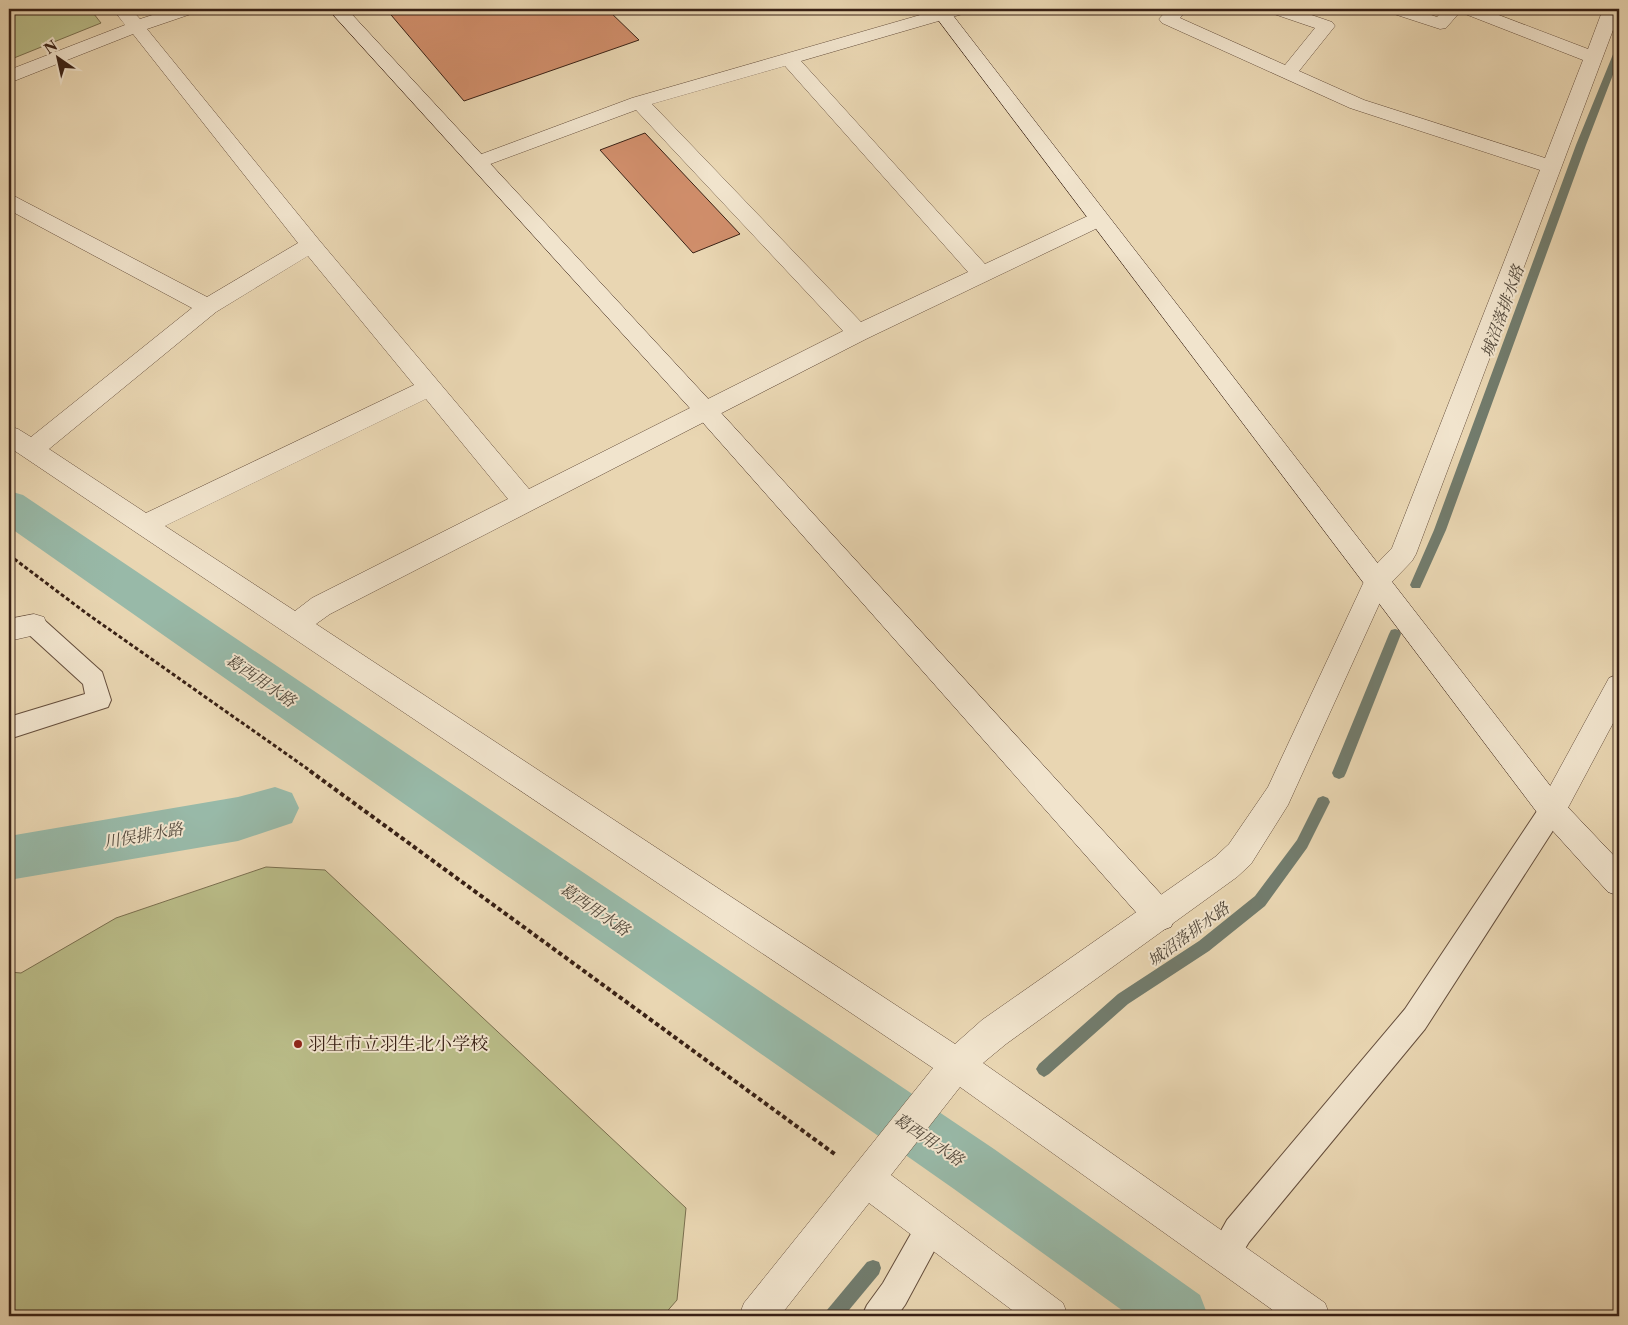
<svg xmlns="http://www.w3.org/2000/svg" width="1628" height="1325" font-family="'Libre Caslon Text','Noto Serif JP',serif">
<rect width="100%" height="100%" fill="#e9d6b2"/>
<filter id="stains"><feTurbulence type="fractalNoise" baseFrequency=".004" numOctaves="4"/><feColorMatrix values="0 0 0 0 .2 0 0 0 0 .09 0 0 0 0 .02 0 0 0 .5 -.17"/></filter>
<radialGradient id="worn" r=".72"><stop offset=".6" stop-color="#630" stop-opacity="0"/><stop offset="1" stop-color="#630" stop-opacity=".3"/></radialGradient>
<g fill="#babd89" stroke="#7a6f4f">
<path d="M9,9H90L101,23L9,60Z"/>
<path d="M266,867L325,870L686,1208L677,1300L663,1316H9V972L21,973L116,918Z"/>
</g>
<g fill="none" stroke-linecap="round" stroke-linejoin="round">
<g fill="#727c6d" fill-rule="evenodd">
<path d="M1616,47H1619V59L1586,145L1446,530L1420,588H1412L1410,585L1434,530L1576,145Z"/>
<path d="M1395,629L1399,630L1401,634L1346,773L1344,777L1339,779L1334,777L1332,773L1389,634L1391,630Z"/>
<path d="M1323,796L1328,798L1330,802L1307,848L1265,906L1209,951L1128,1004L1049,1074L1044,1077L1039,1074L1036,1069L1039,1064L1118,994L1199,941L1255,896L1297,840L1318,798Z"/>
<path d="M873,1260L879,1262L881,1268L879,1274L844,1316H825L827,1310L867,1262Z"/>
</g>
<g fill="#98b9a8" fill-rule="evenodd">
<path d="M9,491L23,495L994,1149L1200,1295L1208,1316H1130L954,1189L9,527Z"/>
<path d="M275,787L292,793L299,808L292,823L238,841L9,880V836L238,797Z"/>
</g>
</g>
<g fill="#d08e6b" stroke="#392115">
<path d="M386,9H607L639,40L464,101Z"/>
<path d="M645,133L740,234L693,253L600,150Z"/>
</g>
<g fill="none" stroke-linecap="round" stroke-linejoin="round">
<defs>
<g id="lane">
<path d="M34,615L42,618L102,672L111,700L108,707L9,739V717L85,694L83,684L26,632L22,625L26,618Z"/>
<path d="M1552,798L1561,802L1565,810L1561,818L1425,1029L1249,1242L1235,1265L1224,1270L1213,1265L1208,1254L1227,1220L1405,1009L1543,802Z"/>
<path d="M932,1212L943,1216L947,1227L905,1305L897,1316H862L867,1305L883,1283L921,1216Z"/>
</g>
<g id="street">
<path d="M113,9H131L140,19L171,9H197L194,13L147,29L319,240L529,489L843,331L636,110L485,166L478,168L471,166L468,162L471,158L632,98L941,9H969L966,13L801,61L985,264L1092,214L1099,212L1106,214L1110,219L1106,224L866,339L330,614L316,624L955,1044L982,1020L1215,857L1229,844L1268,787L1368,573L1392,548L1540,170L1350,108L1162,23L1159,19L1168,9H1187L1180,18L1285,65L1315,28L1271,13L1268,9H1294L1332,22L1335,26L1299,71L1364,100L1545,158L1583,60L1460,12L1446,28L1440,29L1391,13L1388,9H1414L1437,17L1444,9H1483L1588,49L1603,9H1619V14L1416,554L1412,561L1387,587L1288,805L1251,864L1237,877L1006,1044L983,1063L1325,1303L1330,1316H1281L960,1087L891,1175L1063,1303L1068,1316H1020L869,1203L780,1316H739L744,1303L933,1068L9,447V426L18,429L31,437L192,308L9,210V195L16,197L207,297L298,243L133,34L9,83V70L125,25ZM785,66L968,272L861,322L652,104ZM308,256L414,385L146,513L49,449L216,312ZM426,399L508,499L312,598L295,611L165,526Z"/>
<path d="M34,614L44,617L47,625L44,633L9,641V619Z"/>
<path d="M1619,674V712L1562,819L1552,823L1542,819L1537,810L1542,801L1609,678Z"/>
</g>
<g id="secondary">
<path d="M328,9H347L713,404L1171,905L1176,916L1171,927L1160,931L1149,927L697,416Z"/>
<path d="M930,9H948L1562,801L1619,861V896L1608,892L1542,819Z"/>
</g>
</defs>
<use href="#lane" stroke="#654e3c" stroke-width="2"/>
<use href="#street" stroke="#654e3c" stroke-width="1"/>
<use href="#secondary" stroke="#392115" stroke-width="1"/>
<path stroke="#392115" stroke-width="3" stroke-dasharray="4 2.5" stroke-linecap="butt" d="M9,555L86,613L312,772"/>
<path stroke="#392115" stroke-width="4" stroke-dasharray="4.5 3" stroke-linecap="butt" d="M310,771L836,1155"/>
<use href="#lane" fill="#f1e4cd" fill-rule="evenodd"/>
<use href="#street" fill="#f1e4cd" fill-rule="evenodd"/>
<use href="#secondary" fill="#f1e4cd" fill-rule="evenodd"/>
</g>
<circle fill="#8f2418" stroke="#f1e4cd" stroke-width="2" cx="298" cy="1044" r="5"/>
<g text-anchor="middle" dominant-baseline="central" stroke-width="4" stroke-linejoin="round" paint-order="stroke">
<g font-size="16" font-style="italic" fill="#51473a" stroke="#f1e4cd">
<text transform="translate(1502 311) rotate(-70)">城沼落排水路</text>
<text transform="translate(261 680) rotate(34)">葛西用水路</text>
<text transform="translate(143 835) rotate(-10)">川俣排水路</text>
<text transform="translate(595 909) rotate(34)">葛西用水路</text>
<text transform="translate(1188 934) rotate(-36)">城沼落排水路</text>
<text transform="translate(929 1139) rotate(34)">葛西用水路</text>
</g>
<g font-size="18" fill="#392115" stroke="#f1e4cd" text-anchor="start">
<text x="308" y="1044">羽生市立羽生北小学校</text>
</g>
</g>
<rect width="1628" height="1325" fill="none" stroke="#e9d6b2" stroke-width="30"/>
<rect x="10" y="10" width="1608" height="1305" fill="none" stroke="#392115" stroke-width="2.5"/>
<rect x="15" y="15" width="1598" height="1295" fill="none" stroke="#392115"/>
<g transform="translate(58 58) rotate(326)" stroke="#f1e4cd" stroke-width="4" paint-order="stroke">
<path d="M0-4L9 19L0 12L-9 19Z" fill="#392115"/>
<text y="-8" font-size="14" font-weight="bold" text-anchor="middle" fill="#392115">N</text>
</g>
<rect width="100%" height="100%" filter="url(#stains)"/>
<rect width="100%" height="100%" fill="url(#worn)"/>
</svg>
